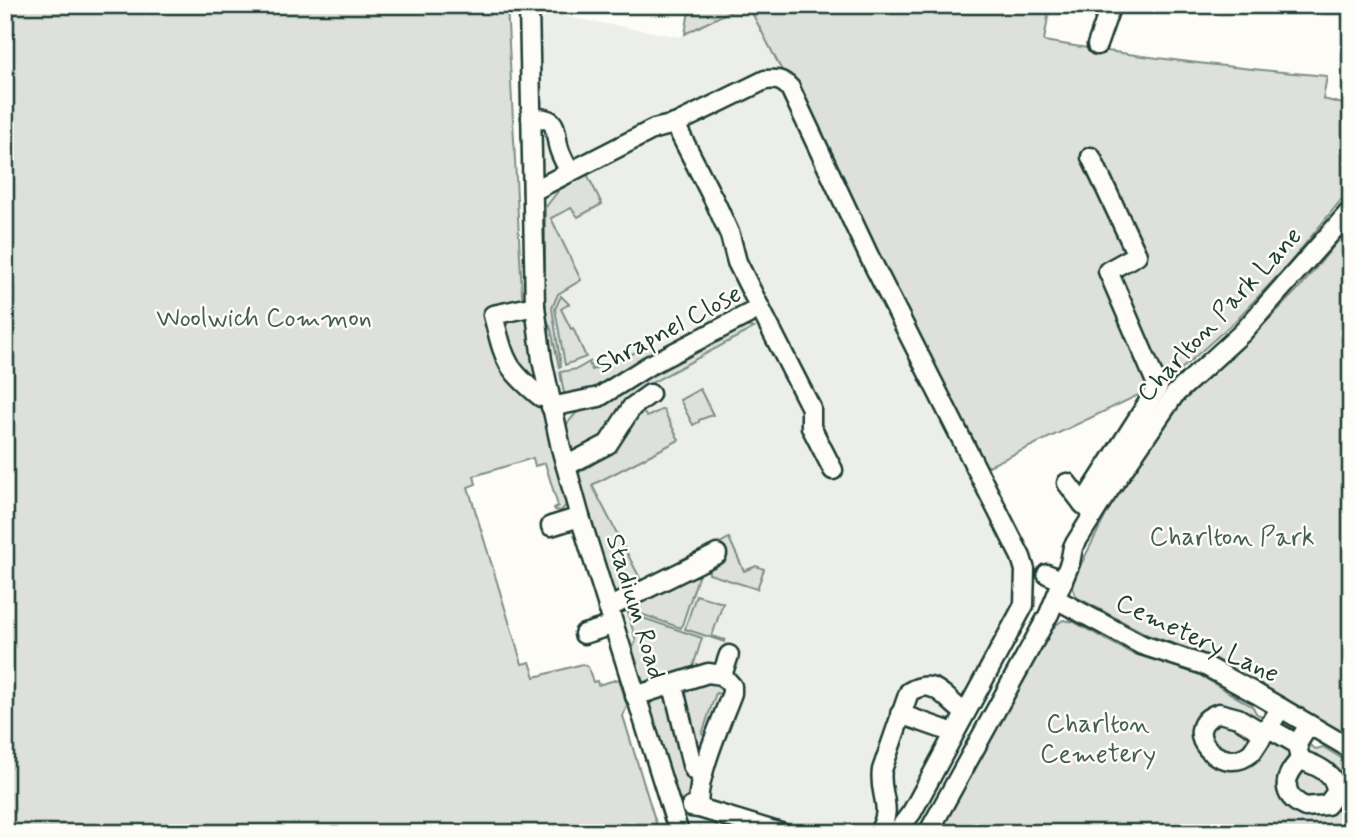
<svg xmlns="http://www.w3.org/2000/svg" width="1356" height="838" font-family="Mynerve,sans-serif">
<rect width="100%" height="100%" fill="#fdfcf7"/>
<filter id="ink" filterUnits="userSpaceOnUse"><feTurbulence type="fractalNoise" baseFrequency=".0143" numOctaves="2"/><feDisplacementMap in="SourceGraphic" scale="14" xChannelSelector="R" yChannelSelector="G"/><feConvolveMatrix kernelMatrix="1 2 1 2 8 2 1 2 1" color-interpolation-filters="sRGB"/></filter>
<g filter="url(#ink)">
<path fill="#eceee9" d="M742,5H748L987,467L1033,580L1030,619L909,833H684L686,821L681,802L675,799L639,685L623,624L615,612L570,454L562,417L565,412L564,397L557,394L547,330L541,316L538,12L680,37Z"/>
<g fill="#dde0db" stroke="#7e8e88" stroke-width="2">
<path d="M5,5H507L522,294L544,417L568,503L561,511L555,510L554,508L558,506L545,463L535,466L533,458L474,476L476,484L468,487L522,664L530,662L535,677L582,664L588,667L593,682L597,681L598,685L619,679L627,706L623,716L659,833H5Z"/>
<path d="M690,5H742L685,34Z"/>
<path d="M748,5H1050L1044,41C1138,57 1232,68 1327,76L1323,99L1351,106V188L1288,265L1235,321L1168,381L987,467Z"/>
<path d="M587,174L602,204L578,217L571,208L551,218L581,280L558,294L552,308L561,366L559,367L551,329L545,314V208L559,190Z"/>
<path d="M1351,225V738L1201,653L1148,635L1076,597L1071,584L1111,505L1180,404L1240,349L1302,285Z"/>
<path d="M561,296L569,304L561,309L571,329L573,328L586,357L565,365L555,309Z"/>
<path d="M740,325L754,328L638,390L622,405L600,439L576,452L571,450L565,426L576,413L585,410L584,406L623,389Z"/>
<path d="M649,345L654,355C633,367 587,402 564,393L560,372L577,369L591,361L589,363L592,370L600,366L602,369Z"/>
<path d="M700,389L713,415L699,420V422L693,425L680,400Z"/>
<path d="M663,409L679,440L592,485L645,588L615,599L577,474L593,464L592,461L635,413L641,410L647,417Z"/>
<path d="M729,538L744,571L756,566L764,569L757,589L709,574V571L701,568L681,628L621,607L719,554L715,546Z"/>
<path d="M696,595L723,603L712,636L725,640V642L685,629Z"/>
<path d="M628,613L702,638L692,670L649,684L641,681C633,670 629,652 636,641Z"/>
<path d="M1063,620L1074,622L1131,653L1196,673L1253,707L1256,713L1316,749L1323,747L1351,764V833H939L1053,627Z"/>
<path d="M710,679L723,684L724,695L716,693L702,734L711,737L699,760L681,692L685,687Z"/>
<path d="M660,695L668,700L671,706L691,788C690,795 689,800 681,801L674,791L649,707L652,701Z"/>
</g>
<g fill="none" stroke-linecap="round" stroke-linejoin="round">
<defs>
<g id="minor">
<path d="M529,5L535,306L542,360L561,448L580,517L679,833"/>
<path d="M1097,45L1111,5"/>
<path d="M531,118C556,118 554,123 558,145C560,155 566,164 570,172"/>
<path d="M533,191L654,129L675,124"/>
<path d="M535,306L493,315C505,360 504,367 541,397L549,395"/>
<path d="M760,308L737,262L730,235L716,204L675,124L765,80C776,79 782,79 790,88L869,256L1021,557L1025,570L1024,605L912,812L896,833"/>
<path d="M551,407L599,397L648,366L760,308L811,408V427L833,470"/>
<path d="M566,466L608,444L632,407L650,394"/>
<path d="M1067,483L1083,504L1091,511"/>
<path d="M1083,504L1158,387L1108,271L1137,255L1091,157"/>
<path d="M551,526L580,517"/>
<path d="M1047,574L1063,581"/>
<path d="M1056,599L1142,645L1204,665L1257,694L1351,749"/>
<path d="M608,608L717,554"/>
<path d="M584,634L613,625"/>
<path d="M722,675L729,655"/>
<path d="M673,685L692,765L695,771L703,774"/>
<path d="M635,696L708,673L722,675L732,686V693C722,720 694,782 699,808"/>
<path d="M900,714L954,733"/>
<path d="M1267,727L1297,744"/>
<path d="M1263,733L1238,718L1219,713C1175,727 1221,780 1252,752L1281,708"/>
<path d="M1300,760C1317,765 1337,774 1336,793L1327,805L1305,807C1280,795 1283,777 1300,760Z"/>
<path d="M1300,760L1297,744L1309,725"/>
<path d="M691,807L699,808L781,833"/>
<path d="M878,833C895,807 878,795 882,770L909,692C936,676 944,699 965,713"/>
<path d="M928,833L1049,614L1070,563L1073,547L1103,499L1175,394L1242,333L1351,210"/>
</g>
</defs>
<use href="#minor" stroke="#1f3d34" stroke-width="23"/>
<use href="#minor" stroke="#fdfcf7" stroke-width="18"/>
</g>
</g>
<g text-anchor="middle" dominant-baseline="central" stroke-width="5" stroke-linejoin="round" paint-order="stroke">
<g font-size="26" fill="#1f3d34" stroke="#fdfcf7">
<text transform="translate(1220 315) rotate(-47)">Charlton Park Lane</text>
<text transform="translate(669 330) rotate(-28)">Shrapnel Close</text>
<text transform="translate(635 607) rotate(73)">Stadium Road</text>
<text transform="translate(1197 639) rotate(25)">Cemetery Lane</text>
</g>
<g font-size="26" fill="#455e55" stroke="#fdfcf7">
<text x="264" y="319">Woolwich Common</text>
<text x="1232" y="538">Charlton Park</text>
<text x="1098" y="725">Charlton<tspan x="1098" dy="30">Cemetery</tspan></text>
</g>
</g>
<rect width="1356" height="838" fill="none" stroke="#fdfcf7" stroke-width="28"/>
<rect x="14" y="14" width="1328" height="810" fill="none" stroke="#1f3d34" stroke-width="2.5" filter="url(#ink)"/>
</svg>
